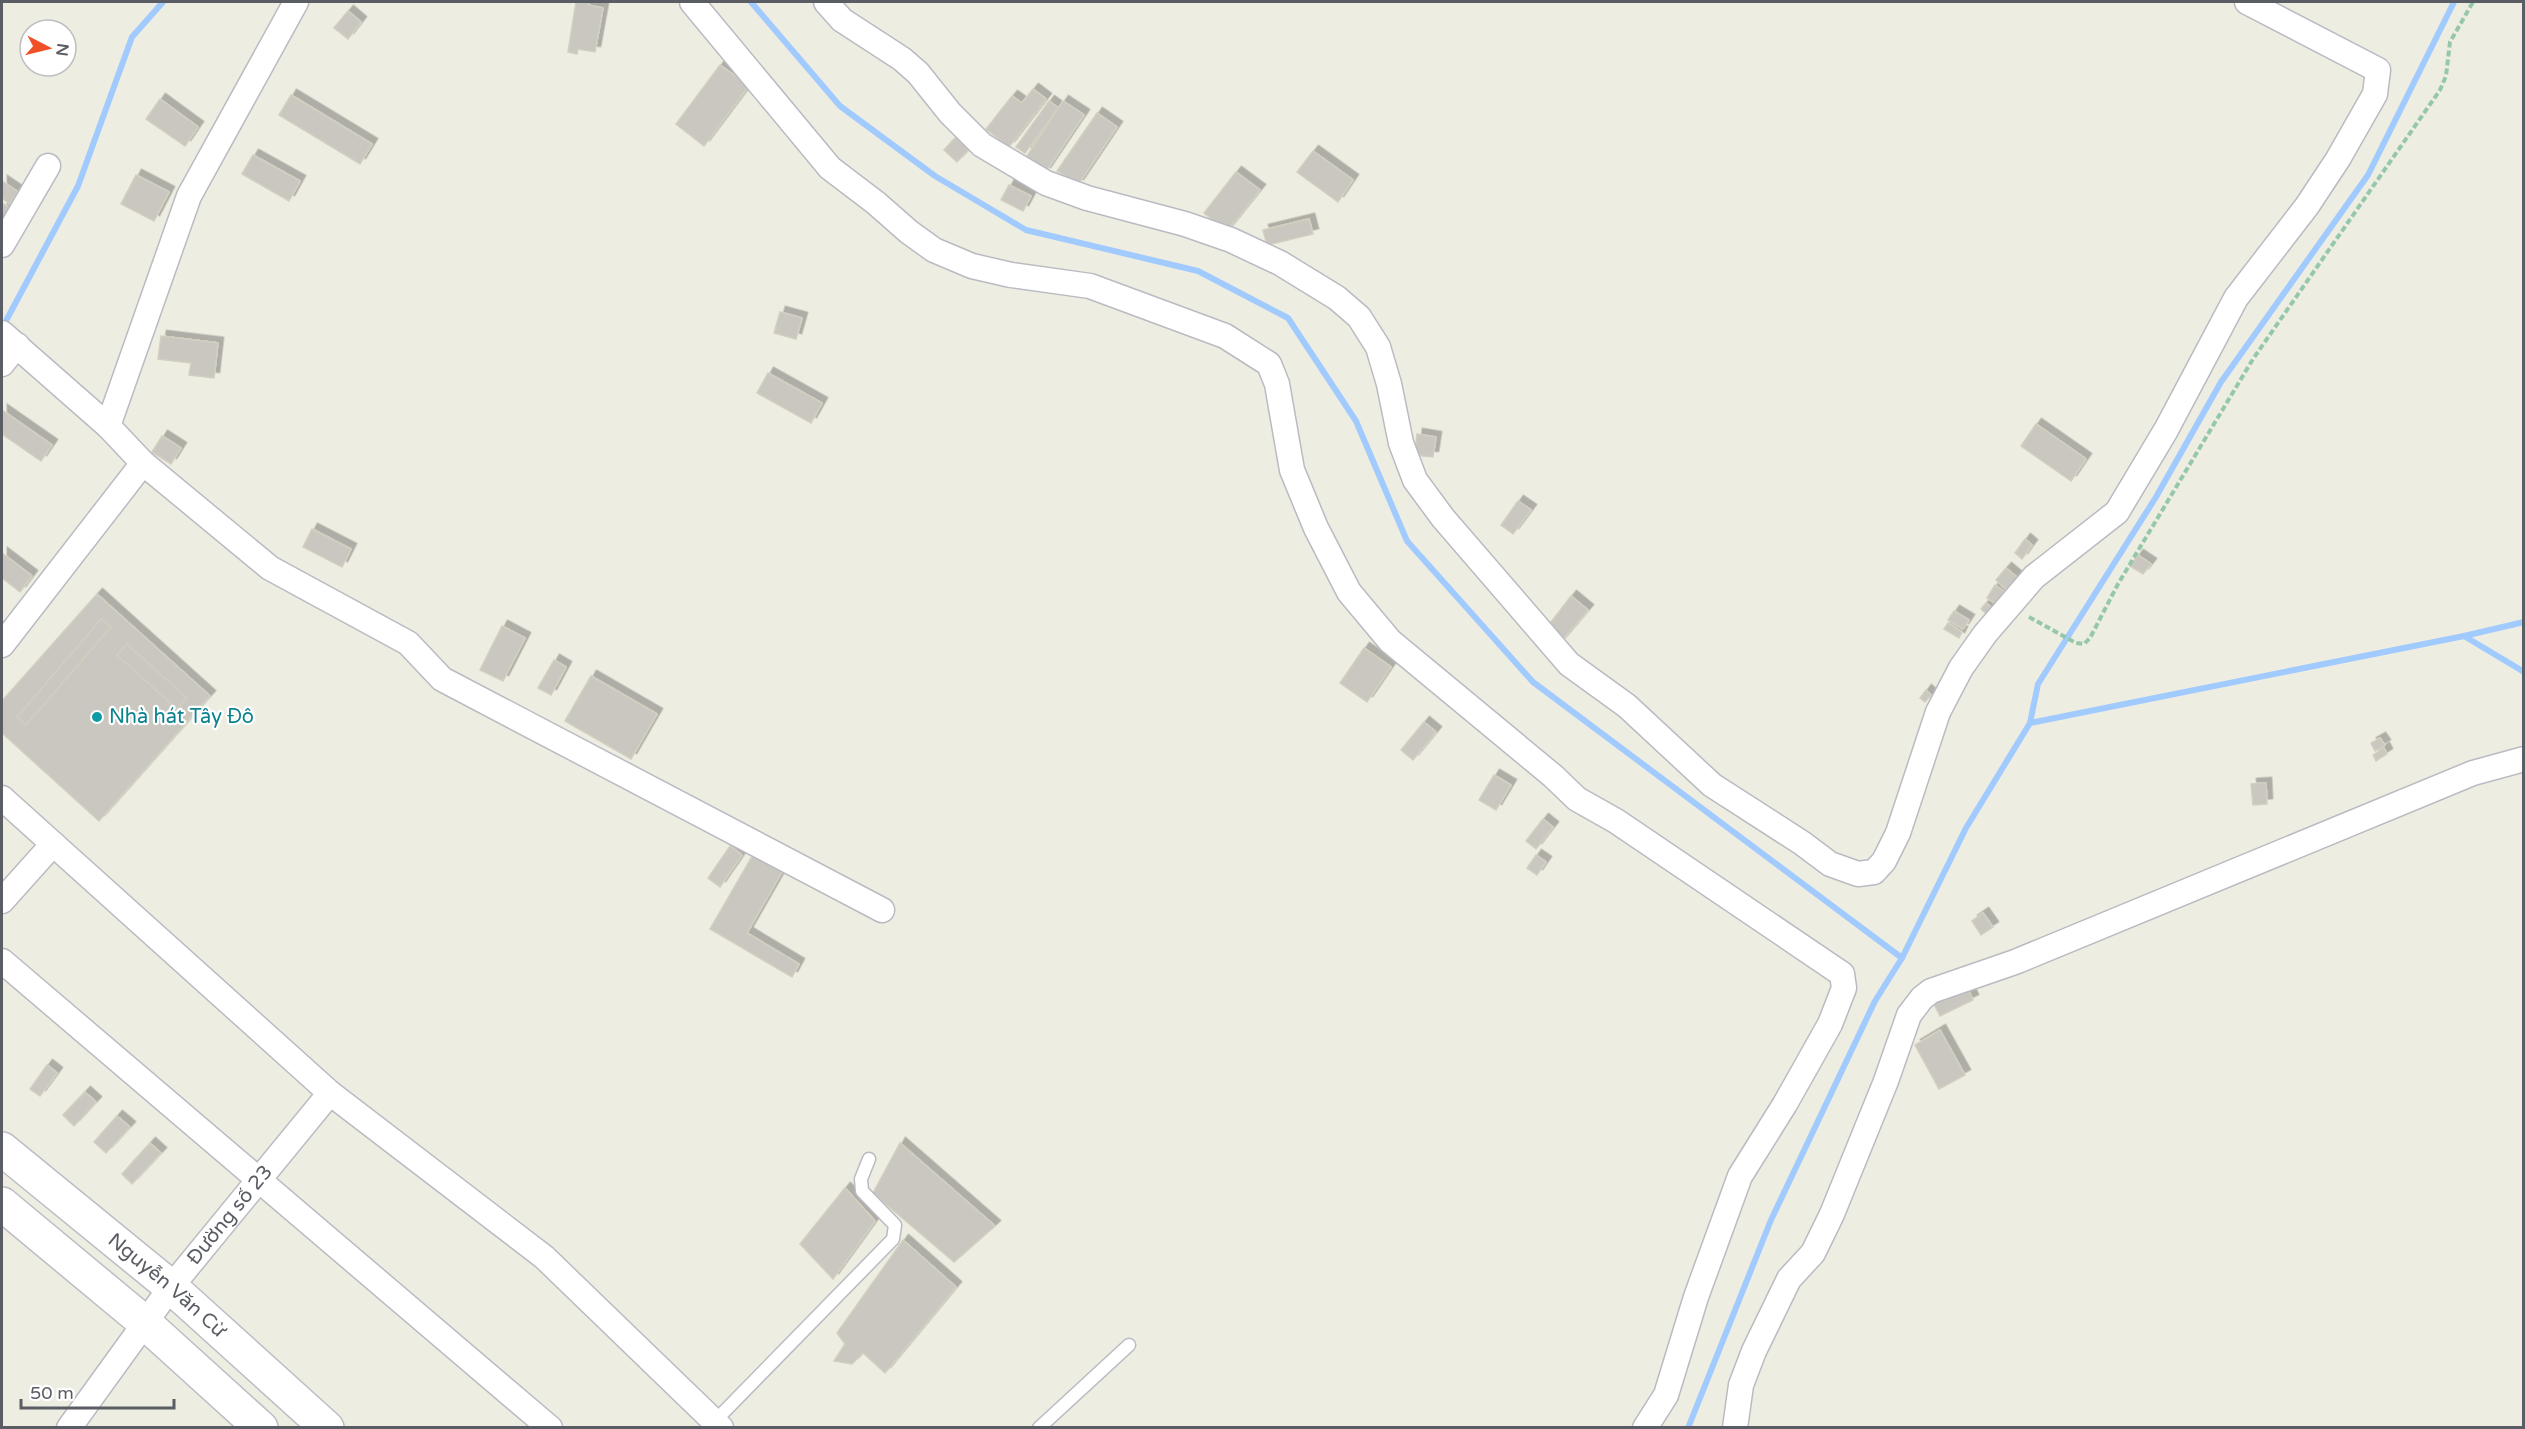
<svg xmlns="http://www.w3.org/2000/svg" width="2525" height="1429" font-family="'Varela Round',sans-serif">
<defs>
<filter id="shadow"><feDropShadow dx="5.5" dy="-5.5" stdDeviation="0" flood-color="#0004"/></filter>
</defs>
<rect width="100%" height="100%" fill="#eeede2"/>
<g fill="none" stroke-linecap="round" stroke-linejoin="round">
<g stroke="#a1caff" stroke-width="6">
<path d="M751,2L840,106L935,176L1026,230L1198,271L1288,318L1356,421L1407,541L1533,682L1902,958L1966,828L2030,723L2038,684L2156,497L2221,382L2368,175L2454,2"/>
<path d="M7,319L78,186L132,37L163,2"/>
<path d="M2464,636L2524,672"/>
<path d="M2030,723L2464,636L2524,622"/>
<path d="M1688,1428L1771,1220L1875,1001L1902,958"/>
</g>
</g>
<g fill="#c9c7bf" stroke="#d3cfc0" stroke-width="1.5" filter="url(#shadow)">
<path d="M576,2H589L588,5L603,8L595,52L578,49L577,54L568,52Z"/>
<path d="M348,11L361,22L348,39L334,28Z"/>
<path d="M720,65L749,86L704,146L676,124Z"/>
<path d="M1033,89L1046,99L1009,147L986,129L1012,96L1022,103Z"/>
<path d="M291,95L372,144L360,164L279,115Z"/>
<path d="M160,99L198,127L185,146L146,119Z"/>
<path d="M1049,101L1058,108L1025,153L1016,147Z"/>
<path d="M1063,101L1084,115L1045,173L1025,159Z"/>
<path d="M1097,113L1117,127L1078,185L1057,171Z"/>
<path d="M956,137L969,149L957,162L944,150Z"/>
<path d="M1313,151L1353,180L1338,202L1297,172Z"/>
<path d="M253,155L300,181L289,201L242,174Z"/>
<path d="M1236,172L1260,190L1227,231L1204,213Z"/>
<path d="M136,175L169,192L154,221L121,204Z"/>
<path d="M2,181L18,192L10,204L2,198Z"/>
<path d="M1009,185L1031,196L1023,211L1001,200Z"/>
<path d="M2,203L10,208L2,222Z"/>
<path d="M1309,219L1313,234L1267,245L1263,230Z"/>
<path d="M780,312L802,318L796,339L774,333Z"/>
<path d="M161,336L218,343L214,378L189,375L191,363L158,359Z"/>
<path d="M768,373L822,403L811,423L757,393Z"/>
<path d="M2,410L52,445L41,461L2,434Z"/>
<path d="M2036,424L2086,459L2071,481L2021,446Z"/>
<path d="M1417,434L1436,437L1433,457L1415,455Z"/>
<path d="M162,436L181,448L171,464L152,452Z"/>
<path d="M1518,501L1531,510L1513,534L1501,525Z"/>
<path d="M312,529L351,549L342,567L303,547Z"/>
<path d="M2025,539L2032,545L2022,559L2015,553Z"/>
<path d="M2,553L32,576L20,592L2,578Z"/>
<path d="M2138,555L2151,564L2143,574L2130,566Z"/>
<path d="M2006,568L2018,578L2007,590L1996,580Z"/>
<path d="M1995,585L2009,595L2001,607L1987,598Z"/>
<path d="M97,594L210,696L99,821L2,733V701Z"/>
<path d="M1571,596L1588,610L1560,643L1544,631Z"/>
<path d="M1986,603L2002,617L1997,624L1981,609Z"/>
<path d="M1954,611L1969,620L1963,629L1948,620Z"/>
<path d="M101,619L111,627L26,725L17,717Z"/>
<path d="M1948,623L1962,632L1959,638L1944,629Z"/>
<path d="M502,626L525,638L503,681L480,670Z"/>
<path d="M127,644L187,698L177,709L117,655Z"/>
<path d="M1364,648L1391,667L1367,702L1340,683Z"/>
<path d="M554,660L566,667L551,695L538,688Z"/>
<path d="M591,676L657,714L631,759L565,721Z"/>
<path d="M1926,690L1931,695L1925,702L1920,698Z"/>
<path d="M1424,722L1436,732L1413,760L1401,750Z"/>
<path d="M2380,738L2385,745L2375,751L2371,743Z"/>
<path d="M2384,748L2387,754L2376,761L2373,755Z"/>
<path d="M1494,775L1511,785L1496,810L1479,800Z"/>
<path d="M2266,783L2267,804L2253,805L2251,784Z"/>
<path d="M1543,819L1553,827L1536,849L1526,841Z"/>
<path d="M730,846L742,855L720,887L708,878Z"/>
<path d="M754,853L783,870L747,933L799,964L792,977L710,929Z"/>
<path d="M1536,855L1546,862L1537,875L1527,868Z"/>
<path d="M1983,913L1993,927L1981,935L1972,921Z"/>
<path d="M1965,983L1973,1000L1940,1016L1931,998Z"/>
<path d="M1940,1030L1965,1075L1939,1089L1915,1045Z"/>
<path d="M47,1065L57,1073L40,1096L30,1089Z"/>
<path d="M85,1092L96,1102L74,1126L63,1115Z"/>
<path d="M117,1116L130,1127L106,1153L94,1142Z"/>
<path d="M150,1143L161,1153L132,1184L122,1174Z"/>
<path d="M900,1143L995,1226L954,1262L873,1193Z"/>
<path d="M845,1188L875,1221L833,1279L800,1244Z"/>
<path d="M903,1240L956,1287L885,1373L863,1353L852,1364L834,1361L845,1344L837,1333Z"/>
</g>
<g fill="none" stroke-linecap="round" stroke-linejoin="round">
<defs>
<g id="lane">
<path d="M715,1421L893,1239L895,1225L862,1191L861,1179L869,1159"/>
<path d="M1039,1428L1129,1345"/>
</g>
<g id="street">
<path d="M692,2L830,168L876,203L909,232L934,250L972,266L1011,275L1090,286L1225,336L1269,364L1277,384L1292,470L1316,528L1349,592L1390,641L1553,776L1577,799L1616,821L1842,974L1844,988L1830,1024L1785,1104L1740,1176L1696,1297L1666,1395L1645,1428"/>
<path d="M826,2L842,20L902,59L918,73L950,113L982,145L1046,183L1087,198L1185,224L1231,240L1280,263L1337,298L1359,317L1378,347L1389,384L1401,443L1415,480L1443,518L1569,664L1627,706L1712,785L1802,843L1830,864L1858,874L1874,872L1884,861L1898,833L1938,712L1961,668L1985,634L2034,577L2117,512L2166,430L2236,298L2307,206L2338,159L2375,94L2378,70L2247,2"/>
<path d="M2,245L48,166"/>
<path d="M2,333L108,426L143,463L270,568L408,643L442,679L882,910"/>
<path d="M2,364L17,345"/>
<path d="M108,426L189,196L296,2"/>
<path d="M2,645L143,463"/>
<path d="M2,798L330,1093L544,1257L721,1428"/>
<path d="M2,901L53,844"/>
<path d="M2,961L550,1428"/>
<path id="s1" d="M69,1428L171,1287L330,1093"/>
<path d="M1735,1428L1741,1385L1754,1351L1789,1279L1813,1253L1832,1214L1886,1081L1909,1015L1922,998L1931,991L2015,962L2473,773L2524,759"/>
</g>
<g id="secondary">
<path id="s2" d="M2,1149L171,1287L327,1428"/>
<path d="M2,1204L144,1322L261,1428"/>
</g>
</defs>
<use href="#lane" stroke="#babbc2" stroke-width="15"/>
<use href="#street" stroke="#babbc2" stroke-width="27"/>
<use href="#secondary" stroke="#bbbdc4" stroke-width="36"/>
<path stroke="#95c8ab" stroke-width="4" stroke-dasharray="6 3" stroke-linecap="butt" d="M2029,617L2076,643L2084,644L2090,638L2118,584L2253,359L2440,90L2446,76L2450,42L2473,2"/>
<use href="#lane" stroke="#fff" stroke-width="12"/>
<use href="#street" stroke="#fff" stroke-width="24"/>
<use href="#secondary" stroke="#fff" stroke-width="33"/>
</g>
<circle fill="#0f9aa8" stroke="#fff" stroke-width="2" cx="97" cy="717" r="6"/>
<g text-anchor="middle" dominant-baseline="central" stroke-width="4.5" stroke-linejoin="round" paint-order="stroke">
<g font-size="20" fill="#0d838f" stroke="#fff" text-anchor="start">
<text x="109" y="717">Nhà hát Tây Đô</text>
</g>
<g font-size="20" fill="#5a5d64" stroke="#fff">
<text stroke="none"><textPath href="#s1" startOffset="267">Đường số 23</textPath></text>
<text stroke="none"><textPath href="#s2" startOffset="214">Nguyễn Văn Cừ</textPath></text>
</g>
</g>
<rect width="2525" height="1429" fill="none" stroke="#5a5d64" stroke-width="6"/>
<g transform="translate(48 48) rotate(97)"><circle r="28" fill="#ffffff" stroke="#bdbec1" stroke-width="1.5"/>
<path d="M0-4.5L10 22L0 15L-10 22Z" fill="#f14f25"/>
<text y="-9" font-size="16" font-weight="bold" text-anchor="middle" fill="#5a5d64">N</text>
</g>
<path d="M21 1399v9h153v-9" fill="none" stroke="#5a5d64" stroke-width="3"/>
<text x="30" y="1399" font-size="18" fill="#5a5d64" stroke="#ffffff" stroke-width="4.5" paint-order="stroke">50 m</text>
</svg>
